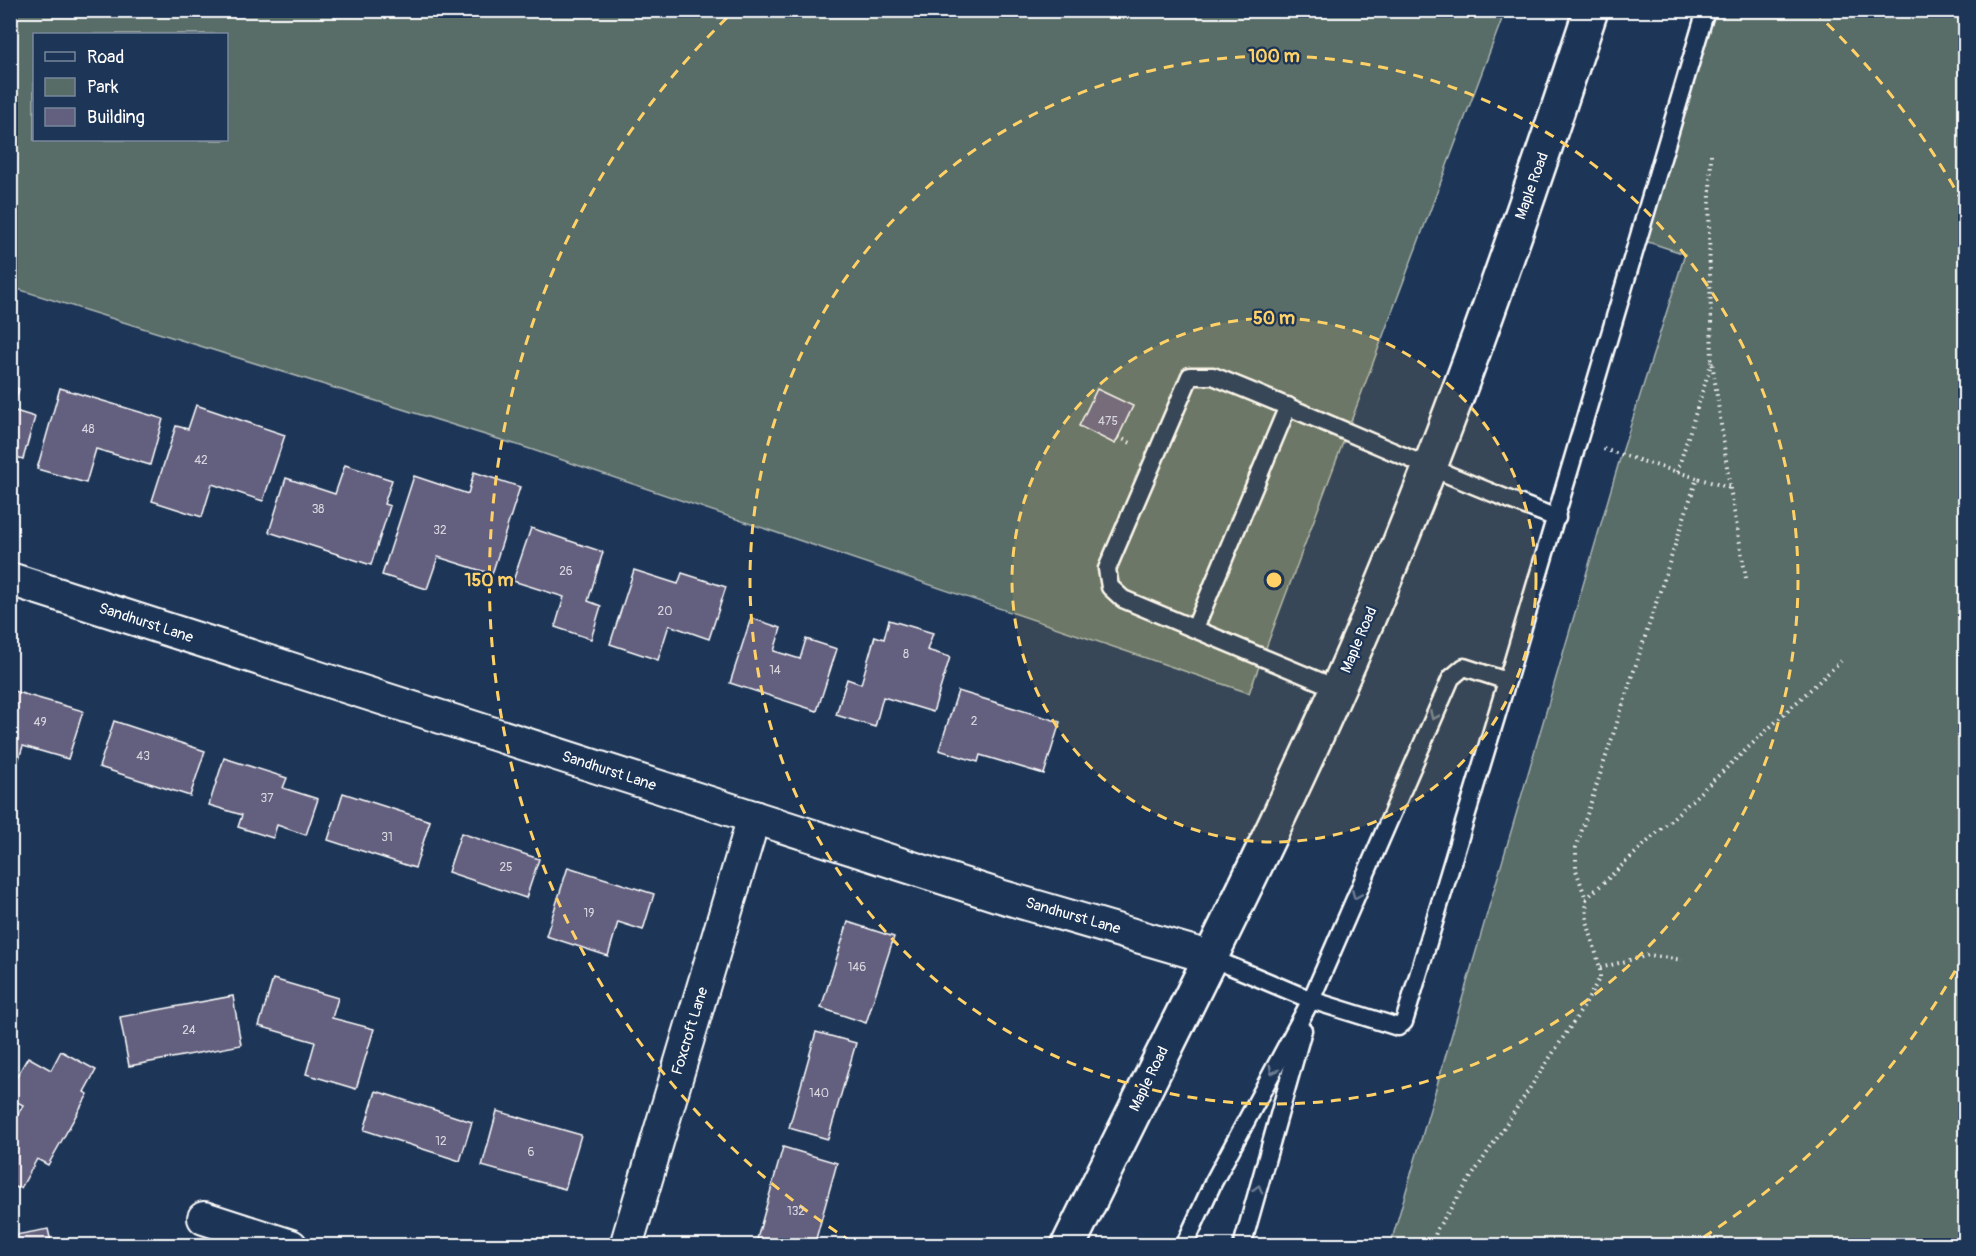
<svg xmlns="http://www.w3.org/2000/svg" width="1976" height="1256" font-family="Pangolin,sans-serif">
<rect width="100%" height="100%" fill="#1d3557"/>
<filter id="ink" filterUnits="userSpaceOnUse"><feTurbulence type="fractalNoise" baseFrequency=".0167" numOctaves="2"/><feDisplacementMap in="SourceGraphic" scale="12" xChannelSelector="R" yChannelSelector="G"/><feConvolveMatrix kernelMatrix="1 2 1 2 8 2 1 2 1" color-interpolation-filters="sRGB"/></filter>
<g filter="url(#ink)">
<g fill="#586c67" stroke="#acb6b3" stroke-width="1.5" fill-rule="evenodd">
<path d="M10,11H1505L1249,693L527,448L11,287ZM34,34H226V140H34Z"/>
<path d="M1715,11H1965V1245L1390,1246L1619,462L1685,254L1645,241Z"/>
</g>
<g fill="#635f7e" stroke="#fff" stroke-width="1.5">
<path d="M10,386L19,389L12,410L35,417L23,459L10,455Z"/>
<path d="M60,388L163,419L150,465L96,449L86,483L37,469Z"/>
<path d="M1097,389L1133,406L1115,444L1079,426Z"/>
<path d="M196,405L285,435L263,501L212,484L202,517L152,501L176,426L188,429Z"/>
<path d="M345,465L392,480L384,504L390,506L371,565L269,532L286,478L335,494Z"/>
<path d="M474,472L520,487L492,574L438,557L427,589L382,575L414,476L468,494Z"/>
<path d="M531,528L603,552L588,601L601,606L591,639L555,627L564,597L513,581Z"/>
<path d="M634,570L678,584L682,573L726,587L709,639L669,625L658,660L610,644Z"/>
<path d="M751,618L781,628L774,651L800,659L806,639L837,649L817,711L730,683Z"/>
<path d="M889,620L933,633L927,650L950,657L933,712L883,697L875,727L836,715L847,679L861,684L875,636L884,639Z"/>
<path d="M10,690L83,711L68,759L23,746L10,787Z"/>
<path d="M958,691L1060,722L1044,774L980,755L978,762L939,750Z"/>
<path d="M114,721L205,751L190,796L99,767Z"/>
<path d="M224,758L287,778L283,788L318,799L306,835L277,825L273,838L238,827L242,815L209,805Z"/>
<path d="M343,793L430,821L415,868L328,840Z"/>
<path d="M461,833L539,859L526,898L448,872Z"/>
<path d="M568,867L654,894L643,930L618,922L608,956L546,936Z"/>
<path d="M848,922L894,937L866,1023L821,1008Z"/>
<path d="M273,979L338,998L332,1018L374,1029L356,1089L306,1074L315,1042L259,1026Z"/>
<path d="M233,996L241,1045L129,1066L120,1017Z"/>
<path d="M816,1032L856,1043L828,1139L789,1128Z"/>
<path d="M61,1051L96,1070L84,1092L88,1094L48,1165L37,1159L21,1188L10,1187V1129L23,1105L10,1098V1088L28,1057L51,1070Z"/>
<path d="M376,1091L472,1122L460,1161L364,1130Z"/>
<path d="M497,1111L581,1135L565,1189L482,1166Z"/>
<path d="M783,1147L837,1163L814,1246H782L757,1239Z"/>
<path d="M48,1229L52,1246H10V1236Z"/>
</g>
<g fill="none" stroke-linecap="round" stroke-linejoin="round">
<defs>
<g id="lane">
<path d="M1195,628L1288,406"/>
<path d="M1338,689L1123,599L1110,587L1107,569L1190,376H1213C1329,422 1441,475 1557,518"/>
<path d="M1209,957L1311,1000L1398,1027L1404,1022L1507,681"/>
<path d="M1184,1246L1213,1183L1311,1000L1451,678L1464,667L1507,681L1706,10"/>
<path d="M1242,1246L1303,1030"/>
</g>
<g id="street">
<path d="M10,579L1000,896L1209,957"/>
<path d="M204,1218L291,1246"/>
<path d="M626,1246L754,817"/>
</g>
<path id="secondary" d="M1068,1246C1163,1050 1265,856 1352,656C1444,446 1519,228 1591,10"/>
</defs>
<use href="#lane" stroke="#fff" stroke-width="21"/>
<use href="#street" stroke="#fff" stroke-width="36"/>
<use href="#secondary" stroke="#fff" stroke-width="38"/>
<g stroke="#fff" stroke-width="4" stroke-dasharray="1.5 4.5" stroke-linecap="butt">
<path d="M1711,154L1709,232L1712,361"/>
<path d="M1118,437L1133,444"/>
<path d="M1677,472L1712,361L1730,488L1697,478"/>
<path d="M1730,488L1746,578"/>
<path d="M1586,899L1841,661"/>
<path d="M1600,968L1649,955L1682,960"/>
<path d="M1432,1246L1437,1229L1586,1003L1600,977V968L1587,921L1586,899L1576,870V848L1697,478L1603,449"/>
</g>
<use href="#lane" stroke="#1d3557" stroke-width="16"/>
<use href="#street" stroke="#1d3557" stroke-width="32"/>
<use href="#secondary" stroke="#1d3557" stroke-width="33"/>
</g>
<defs><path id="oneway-chevron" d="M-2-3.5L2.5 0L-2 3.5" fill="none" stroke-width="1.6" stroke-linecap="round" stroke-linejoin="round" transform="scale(1.5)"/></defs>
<g stroke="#6c7c92">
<use href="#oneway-chevron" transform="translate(1434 716) rotate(114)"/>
<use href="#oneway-chevron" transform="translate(1356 895) rotate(113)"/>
<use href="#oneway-chevron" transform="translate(1273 1070) rotate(118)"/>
<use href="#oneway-chevron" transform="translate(1258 1189) rotate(-74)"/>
</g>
</g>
<circle cx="1274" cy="580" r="262" fill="#ffd166" fill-opacity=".12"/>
<g fill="none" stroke="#ffd166" stroke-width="3" stroke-dasharray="10 8">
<circle cx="1274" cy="580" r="262"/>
<circle cx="1274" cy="580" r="524"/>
<path d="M1964 955A785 785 0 0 1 1696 1242M852 1242A785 785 0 0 1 734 11M1814 11A785 785 0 0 1 1964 205"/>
</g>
<g text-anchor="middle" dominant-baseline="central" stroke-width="4.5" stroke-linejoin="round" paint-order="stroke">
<g font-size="12" fill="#d8d7df">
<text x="1108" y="421">475</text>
<text x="88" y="429">48</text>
<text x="201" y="460">42</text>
<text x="318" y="509">38</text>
<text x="440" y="530">32</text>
<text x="566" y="571">26</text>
<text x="665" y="611">20</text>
<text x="906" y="654">8</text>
<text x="775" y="670">14</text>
<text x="974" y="721">2</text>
<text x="40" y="722">49</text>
<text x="143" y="756">43</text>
<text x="267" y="798">37</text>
<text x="387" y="837">31</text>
<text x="506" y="867">25</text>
<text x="589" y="913">19</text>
<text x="857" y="967">146</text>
<text x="189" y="1030">24</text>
<text x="819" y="1093">140</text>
<text x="441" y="1141">12</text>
<text x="531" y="1152">6</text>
<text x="796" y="1211">132</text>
</g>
<g font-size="15" fill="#fff" stroke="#1d3557">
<text transform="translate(1532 186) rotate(-70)">Maple Road</text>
<text transform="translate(146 623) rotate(18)">Sandhurst Lane</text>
<text transform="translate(1359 640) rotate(-67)">Maple Road</text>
<text transform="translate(609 771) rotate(18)">Sandhurst Lane</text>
<text transform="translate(1073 916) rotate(16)">Sandhurst Lane</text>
<text transform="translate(690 1031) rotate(-73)">Foxcroft Lane</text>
<text transform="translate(1149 1079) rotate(-64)">Maple Road</text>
</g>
</g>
<circle cx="1274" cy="580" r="9" fill="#ffd166" stroke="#1d3557" stroke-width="3"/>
<g font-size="18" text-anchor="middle" font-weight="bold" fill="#ffd166" stroke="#1d3557" stroke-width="4.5" stroke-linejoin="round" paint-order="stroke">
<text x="1274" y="62">100 m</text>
<text x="1274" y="324">50 m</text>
<text x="489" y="586">150 m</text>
</g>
<rect width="1976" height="1256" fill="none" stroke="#1d3557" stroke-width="36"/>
<rect x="18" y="18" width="1940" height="1220" fill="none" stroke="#fff" stroke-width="2" filter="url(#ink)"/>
<rect x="33" y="33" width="195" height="108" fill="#1d3557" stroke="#77869a" stroke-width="1.5"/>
<rect x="45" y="52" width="30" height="9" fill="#1d3557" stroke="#77869a" stroke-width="1.5"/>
<text x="87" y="63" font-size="18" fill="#ffffff">Road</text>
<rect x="45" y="78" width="30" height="18" fill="#586c67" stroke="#77869a" stroke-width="1.5"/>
<text x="87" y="93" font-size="18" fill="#ffffff">Park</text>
<rect x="45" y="108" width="30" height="18" fill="#635f7e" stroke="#77869a" stroke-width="1.5"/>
<text x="87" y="123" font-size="18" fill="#ffffff">Building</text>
</svg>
